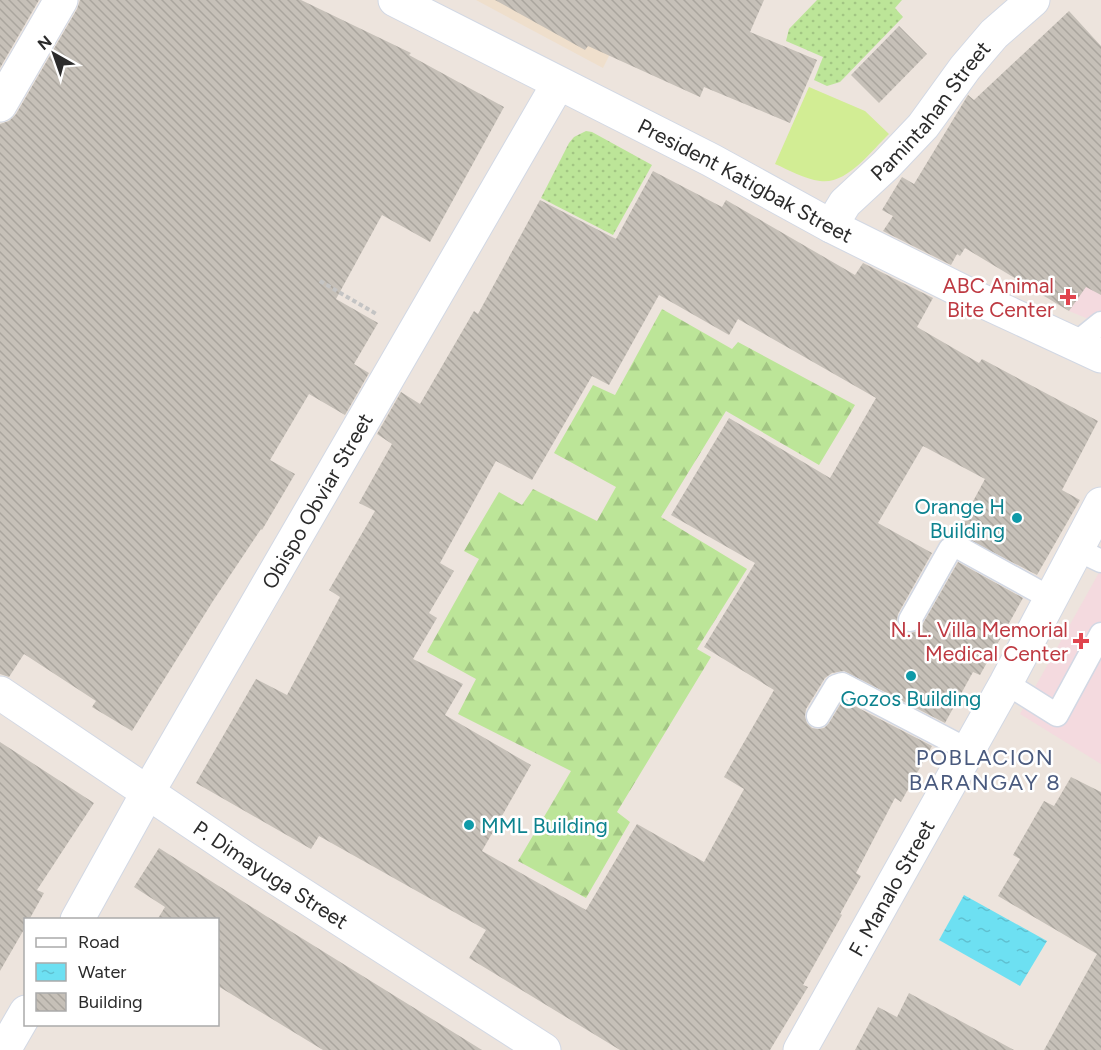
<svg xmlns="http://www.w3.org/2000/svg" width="1101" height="1050" font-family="Figtree,sans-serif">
<defs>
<pattern id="grass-dots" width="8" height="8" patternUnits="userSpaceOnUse" patternTransform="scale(1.5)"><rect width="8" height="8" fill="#bce598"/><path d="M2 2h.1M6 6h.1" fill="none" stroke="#a2c583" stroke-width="1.8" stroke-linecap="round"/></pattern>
<pattern id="forest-firs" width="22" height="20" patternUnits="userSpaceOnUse" patternTransform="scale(1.5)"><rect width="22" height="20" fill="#bce598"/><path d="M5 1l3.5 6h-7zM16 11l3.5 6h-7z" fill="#a2c583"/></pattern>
<pattern id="water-ripples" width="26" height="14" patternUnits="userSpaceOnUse" patternTransform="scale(1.5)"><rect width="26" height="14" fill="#6de0f2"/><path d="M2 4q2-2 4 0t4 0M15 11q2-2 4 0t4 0" fill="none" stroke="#5fc0d0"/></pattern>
<pattern id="building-back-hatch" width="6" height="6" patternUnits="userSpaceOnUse" patternTransform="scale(1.5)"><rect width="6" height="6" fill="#c6c0b8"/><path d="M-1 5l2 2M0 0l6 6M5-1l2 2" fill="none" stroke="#aaa59e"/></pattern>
</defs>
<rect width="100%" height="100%" fill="#ede4dd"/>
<path fill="#efdfcc" d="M476,0H637L603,68Z"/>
<g fill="#f4dadf">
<path d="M1101,211V324L1069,311Z"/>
<path d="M1101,569V764L1020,714Z"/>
</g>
<g fill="url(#grass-dots)">
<path d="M817,0H902L895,8L903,17L840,82L827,86L814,80L823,57L786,41L789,29Z"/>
<path d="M586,131L592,132L652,165L613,235L541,198L569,143L574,137Z"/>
</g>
<path fill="url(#forest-firs)" d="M662,309L732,349L738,342L855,405L819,465L726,411L661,517L747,569L697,649L711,657L617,812L630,822L586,898L518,861L571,771L458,714L476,679L427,652L479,559L464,551L499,492L522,505L533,489L597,521L616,487L554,453L593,385L615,395Z"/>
<path fill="#d2ed94" d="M809,87L865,111L889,134C871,151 847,185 820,181C804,179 789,170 775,164Z"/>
<path fill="url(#water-ripples)" d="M964,895L1047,941L1020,986L939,940Z"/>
<g fill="url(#building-back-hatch)" fill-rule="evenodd">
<path d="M0,0H39L0,68Z"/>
<path d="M80,0H301L411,53L409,55L504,107L430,242L382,215L336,299L378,323L354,364L369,373L345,415L309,394L270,460L295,474L262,530L261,529L213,601L132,731L92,707L96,701L24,654L9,677L0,674V124L9,121L16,114L77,9Z"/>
<path d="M495,0H764L750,32L817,60L790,123L704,87L700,97L588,46L585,50Z"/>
<path d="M1069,11L1101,46V295L1086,287L1069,311L965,248L960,256L957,254L951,265L883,231L893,216L882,210L902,177L914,184L968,95L974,100Z"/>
<path d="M899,26L927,54L879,103L851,75Z"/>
<path d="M653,171L722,207L726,200L855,275L863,263L933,298L917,327L979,363L982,359L1098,421L1062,490L1080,500L1037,575L956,533L985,479L923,446L878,523L932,553L898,614L897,620L898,626L904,632L911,633L917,631L921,627L958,562L1023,598L980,675L973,672L945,723L844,671L832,673L825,678L806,709L805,716L807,723L812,728L818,729L824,728L829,723L843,700L932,746L901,802L895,798L856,873L861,876L840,914L842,915L803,985L808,987L770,1050H620L469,958L486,930L319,836L311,849L196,783L256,679L287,695L340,597L329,590L375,511L359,503L392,444L377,434L401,392L420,404L474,311L478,314L540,200L616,239ZM659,295L729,335L738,319L876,398L830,478L729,418L671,515L755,563L704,647L774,690L724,777L744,789L704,862L637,824L586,910L482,851L531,765L445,715L463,684L413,659L437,618L429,613L454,571L440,563L496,461L532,480L592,376L609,385Z"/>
<path d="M0,742L94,803L37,890L44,893L29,920H26V926L0,971Z"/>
<path d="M1071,777L1101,792V1050H1044L1097,954L998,896L1020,859L1013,855L1044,801L1054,806Z"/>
<path d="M159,848L266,916L482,1050H323L218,986V920H157L165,907L134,887Z"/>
<path d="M909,993L1014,1050H855L878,1007L897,1017Z"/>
</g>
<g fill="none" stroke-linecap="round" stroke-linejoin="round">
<defs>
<g id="lane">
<path d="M1075,344L1101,323"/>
<path d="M1078,550L1101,561"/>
<path d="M910,620L950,549L956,546L1052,599"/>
<path d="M1006,683L1057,715L1101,634"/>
<path d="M818,716L836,686L842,684L968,750"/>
</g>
<g id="street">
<path d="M0,105L61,0"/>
<path id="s1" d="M831,226L845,203L886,165L923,126L965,68L994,34L1033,0"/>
<path id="s2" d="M0,693L245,858L544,1050"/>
<path id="s3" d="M77,920L148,792L558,84"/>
<path d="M4,1050L26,1012"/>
</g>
<g id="secondary">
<path id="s4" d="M395,0L711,160L831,226L978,299L1101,356"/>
<path id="s5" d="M800,1050L1006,683L1101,504"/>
</g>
</defs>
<use href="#lane" stroke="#d2d8e4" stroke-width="25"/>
<use href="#street" stroke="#d2d8e4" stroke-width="35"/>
<use href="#secondary" stroke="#d2d8e4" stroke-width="35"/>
<path stroke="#c4c4c4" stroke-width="4" stroke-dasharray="4.5 3" stroke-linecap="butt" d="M320,281L378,315"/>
<use href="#lane" stroke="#fff" stroke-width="22"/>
<use href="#street" stroke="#fff" stroke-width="33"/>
<use href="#secondary" stroke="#fff" stroke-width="33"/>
</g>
<g fill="#e0444e" stroke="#fff" stroke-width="2">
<path d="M1065 288h6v6h6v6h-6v6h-6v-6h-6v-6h6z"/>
<path d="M1078 632h6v6h6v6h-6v6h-6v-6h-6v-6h6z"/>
</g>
<g fill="#0f9aa8" stroke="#fff" stroke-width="2">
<circle cx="1017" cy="518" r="6"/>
<circle cx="911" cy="676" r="6"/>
<circle cx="469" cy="825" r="6"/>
</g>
<g text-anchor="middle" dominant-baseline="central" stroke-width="5" stroke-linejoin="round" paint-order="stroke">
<g font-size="21" fill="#2b2b2b" stroke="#fff">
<text stroke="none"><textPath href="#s1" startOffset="153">Pamintahan Street</textPath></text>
<text stroke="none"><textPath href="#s4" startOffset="394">President Katigbak Street</textPath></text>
<text stroke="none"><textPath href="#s3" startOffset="483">Obispo Obviar Street</textPath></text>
<text stroke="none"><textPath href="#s2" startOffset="326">P. Dimayuga Street</textPath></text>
<text stroke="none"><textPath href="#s5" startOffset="186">F. Manalo Street</textPath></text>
</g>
<g font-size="21" fill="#be3a42" stroke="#fff" text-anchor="end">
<text x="1054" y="285">ABC Animal<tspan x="1054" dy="24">Bite Center</tspan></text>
<text x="1068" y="629">N. L. Villa Memorial<tspan x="1068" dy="24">Medical Center</tspan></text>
</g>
<g font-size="21" fill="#0d838f" stroke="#fff" text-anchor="end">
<text x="1005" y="506">Orange H<tspan x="1005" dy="24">Building</tspan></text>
<text x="911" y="698" text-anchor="middle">Gozos Building</text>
<text x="481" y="825" text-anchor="start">MML Building</text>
</g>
<g font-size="22" letter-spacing="1.5" fill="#4a5a7e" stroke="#fff">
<text x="985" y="757">POBLACION<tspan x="985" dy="25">BARANGAY 8</tspan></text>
</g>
</g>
<rect x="24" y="918" width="195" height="108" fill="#ffffff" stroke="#aaaaaa" stroke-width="1.5"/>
<rect x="36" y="938" width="30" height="9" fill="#ffffff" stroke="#aaaaaa" stroke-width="1.5"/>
<text x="78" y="948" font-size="18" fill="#2b2b2b">Road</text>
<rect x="36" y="963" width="30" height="18" fill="url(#water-ripples)" stroke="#aaaaaa" stroke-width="1.5"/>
<text x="78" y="978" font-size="18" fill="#2b2b2b">Water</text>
<rect x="36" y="993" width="30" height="18" fill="url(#building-back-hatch)" stroke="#aaaaaa" stroke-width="1.5"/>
<text x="78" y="1008" font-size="18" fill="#2b2b2b">Building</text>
<g transform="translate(54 54) rotate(320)" stroke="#ffffff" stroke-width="4.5" paint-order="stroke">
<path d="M0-4.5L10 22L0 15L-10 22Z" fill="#2b2b2b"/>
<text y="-9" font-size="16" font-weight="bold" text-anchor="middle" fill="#2b2b2b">N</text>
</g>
</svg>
